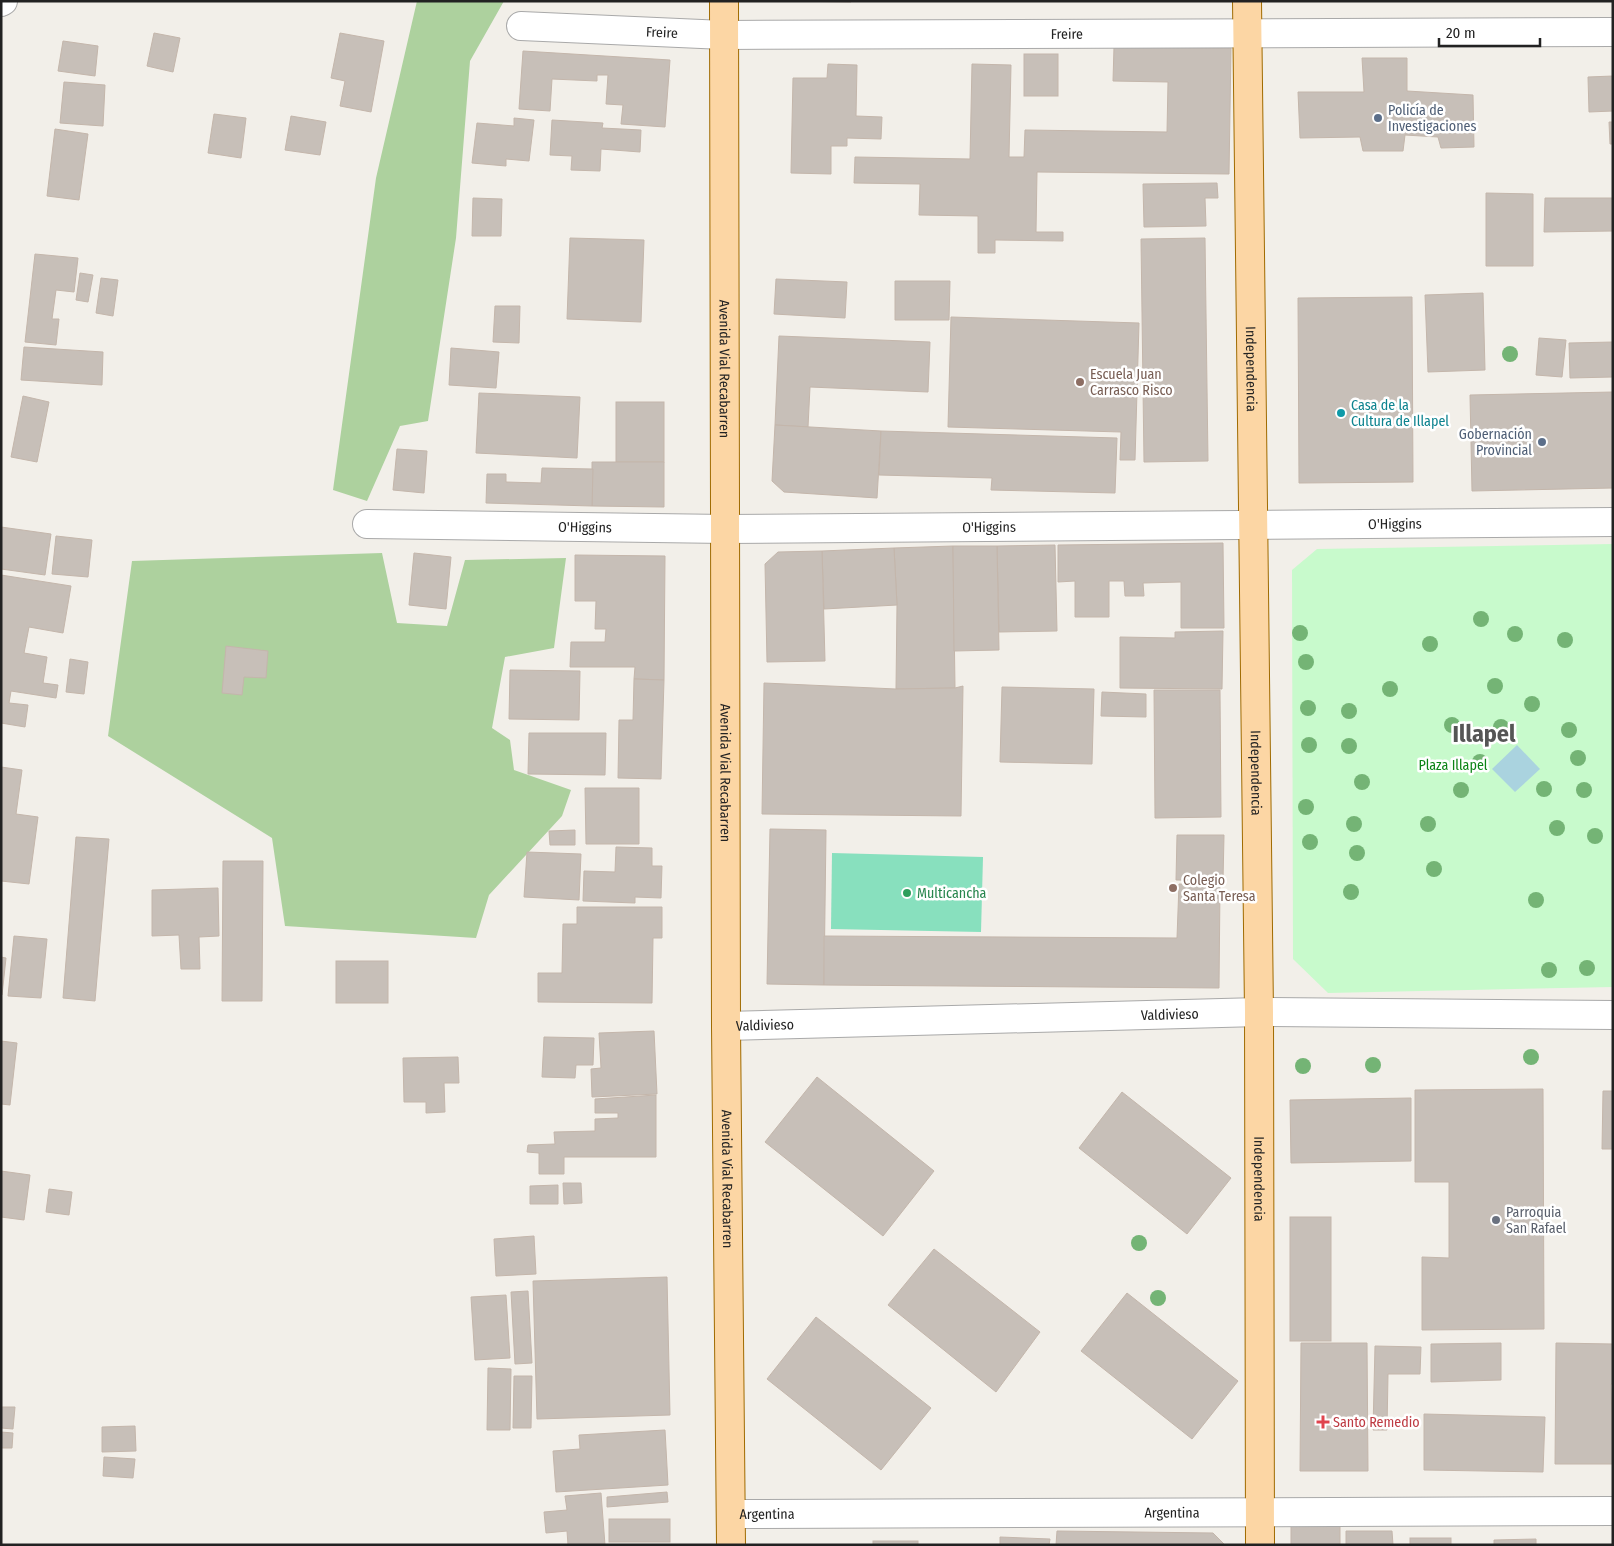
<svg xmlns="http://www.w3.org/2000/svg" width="1614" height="1546" font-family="'Fira Sans Condensed',sans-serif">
<rect width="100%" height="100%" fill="#f2efe9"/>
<g fill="#add19e">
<path d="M417,1H504L470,61L456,238L428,421L400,426L367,501L333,490L376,178Z"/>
<path d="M382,553L397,623L447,626L465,560L566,558L554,648L505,657L492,728L510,740L514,770L571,790L562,816L489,895L476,938L285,926L272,838L108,736L132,561Z"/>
</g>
<path fill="#c8facc" d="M1613,544V987L1328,993L1293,959L1292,570L1317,549Z"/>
<path fill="#88e0be" d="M832,853L983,857L981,932L831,929Z"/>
<path fill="#aad3df" d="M1517,745L1540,769L1515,792L1492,769Z"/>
<g fill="#c7bfb8" stroke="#c4b6ab">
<path d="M789,1H851V2Z"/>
<path d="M154,33L180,38L173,72L147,66Z"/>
<path d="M340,33L384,41L371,112L340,106L345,81L331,78Z"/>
<path d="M63,41L98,46L95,76L58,71Z"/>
<path d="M1114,47L1231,48L1229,174L1037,172L1036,232H1063V241L995,240V253H978V216L919,215L920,184L854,183L855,157L970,159L972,64L1011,65L1009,157H1024L1025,130L1167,132L1168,82L1113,81Z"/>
<path d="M523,51L670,60L665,127L621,124L623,105L606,104L608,75H597V81L552,79L550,111L519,109Z"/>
<rect x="1024" y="54" width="34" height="42"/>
<path d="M1362,58H1407V91L1473,95L1474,147L1441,148L1438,137L1405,135L1403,151H1363L1360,137L1300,138L1298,92H1364Z"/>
<path d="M828,64L857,65L856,116L882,117L881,139L847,138V146H831V174L791,173L793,78H827Z"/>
<path d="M1613,76V111L1589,112L1588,77Z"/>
<path d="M64,82L105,85L103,126L60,123Z"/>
<path d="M214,114L246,118L241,158L208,153Z"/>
<path d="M291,116L326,122L320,155L285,150Z"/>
<path d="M514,118L534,120L529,161L506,159V166L472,163L477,123L514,126Z"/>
<path d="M552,120L603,123L602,128L641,130L640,152L601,149L600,171L571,170L572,156L550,155Z"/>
<path d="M1609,122H1613V144H1610Z"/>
<path d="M55,129L88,134L79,200L47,196Z"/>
<path d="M1217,183L1218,198H1205L1206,226L1144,227L1143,184Z"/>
<path d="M1486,193L1533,194V266H1486Z"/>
<path d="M473,198L502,199L501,236H472Z"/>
<path d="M1545,198H1613V231L1544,232Z"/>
<path d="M570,238L644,240L641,322L567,319Z"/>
<path d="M1205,238L1208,461L1144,462L1141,239Z"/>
<path d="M35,254L78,258L74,292L56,290L52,319H59L56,345L25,342Z"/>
<path d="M80,273L93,275L88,302L76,300Z"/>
<path d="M101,278L118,280L113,316L96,313Z"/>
<path d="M776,279L847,282L845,318L774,314Z"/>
<path d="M895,281H950L949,320H895Z"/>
<path d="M1483,293L1485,370L1428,372L1425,295Z"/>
<path d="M1412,297L1413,482L1299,483L1298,298Z"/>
<path d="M495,306H520L519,343L493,342Z"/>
<path d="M951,317L1139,323L1135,460H1120L1121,432L948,427Z"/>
<path d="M779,336L930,342L928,392L810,387L808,427L775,425Z"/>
<path d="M1539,338L1566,340L1562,377L1536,375Z"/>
<path d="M1613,342V377L1570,378L1569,343Z"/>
<path d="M24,347L103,352L102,385L21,380Z"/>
<path d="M451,348L499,352L496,388L449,385Z"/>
<path d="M1613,392V488L1472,491L1470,395Z"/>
<path d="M479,393L580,397L577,458L476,453Z"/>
<path d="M23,396L49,402L37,462L11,457Z"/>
<rect x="616" y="402" width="48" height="60"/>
<path d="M775,425L881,431L877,498L784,492L772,481Z"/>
<path d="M881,431L1117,438L1115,493L991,490L992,478L879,475Z"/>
<path d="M397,449L427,451L424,493L393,490Z"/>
<path d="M592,462H664V507L592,506Z"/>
<path d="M542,468L593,469L592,506L486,503L487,474H506V482L541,483Z"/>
<path d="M1,527L51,534L45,575L1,569Z"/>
<path d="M56,536L92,540L88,577L52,574Z"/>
<path d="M1223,543L1224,628H1181V582L1143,583L1144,596H1125L1124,581H1109V617H1075V581L1058,582V545Z"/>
<path d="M1055,545L1057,631L999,632L997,546Z"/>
<path d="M953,546L955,688L896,689L897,605L894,548Z"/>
<path d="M953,546H997L999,650L954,651Z"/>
<path d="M894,548L897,605L824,609L822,551Z"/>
<path d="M822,551L825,661L767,662L765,564L778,552Z"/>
<path d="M414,553L451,557L446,609L409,605Z"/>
<path d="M575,555L665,556L664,680L634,679L635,667H570L571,642H605L606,629H595L596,601H575Z"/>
<path d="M1,575L71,586L63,633L29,627L24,653L47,657L43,683L58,685L56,698L11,691L9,703L28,705L25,727L1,723Z"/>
<path d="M1223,631L1222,689L1120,688V637L1175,638V632Z"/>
<path d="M226,646L268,651L266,678L244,677L242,695L222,693Z"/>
<path d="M70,659L88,662L84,694L66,692Z"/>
<path d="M510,670L580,671L579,720L509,719Z"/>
<path d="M634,679L664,680L661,779L618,778L619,720H633Z"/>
<path d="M764,683L896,689L955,688L963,686L961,816L762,814Z"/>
<path d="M1002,687L1094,689L1092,764L1000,762Z"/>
<path d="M1154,690H1220L1221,817L1155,818Z"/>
<path d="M1102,692L1146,694V717L1101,716Z"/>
<path d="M529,733H606L605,775L528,774Z"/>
<path d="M1,767L22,770L16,814L38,817L29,884L1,881Z"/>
<path d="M585,788H639V844H586Z"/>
<path d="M770,829L826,830L824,985L767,984Z"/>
<path d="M575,830V845H550L549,831Z"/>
<path d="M1177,835H1224L1223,881L1176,880Z"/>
<path d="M76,837L109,839L95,1001L63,998Z"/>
<path d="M616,847L652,848V866H662L661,898L635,897V903L583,901L584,871L615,872Z"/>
<path d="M527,852L581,854L579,900L524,897Z"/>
<path d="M223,861H263L262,1001H222Z"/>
<path d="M1179,884L1220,885L1219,988L824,985V936L1177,938Z"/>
<path d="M218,888L219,936L199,937L200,969H181L179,935L152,936V890Z"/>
<path d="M577,907H662V938H653L652,1003L538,1002V973H562L563,924H577Z"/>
<path d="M14,936L47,939L41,998L8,996Z"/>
<path d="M1,957L6,958L2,995H1Z"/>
<rect x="336" y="961" width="52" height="42"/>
<path d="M654,1031L657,1094L592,1097L591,1069L601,1068L599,1033Z"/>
<path d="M544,1037L594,1038L593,1065H576L575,1078L542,1077Z"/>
<path d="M1,1041L17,1043L10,1105L1,1104Z"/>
<path d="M458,1057L459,1083H444L445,1112L426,1113V1102H404L403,1058Z"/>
<path d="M817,1077L934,1171L883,1236L765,1142Z"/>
<path d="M1543,1089L1544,1329L1422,1330V1257L1449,1258V1182H1415V1090Z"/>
<path d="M1603,1091H1613V1149H1602Z"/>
<path d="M1122,1092L1231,1178L1187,1234L1079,1148Z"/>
<path d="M656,1095V1157H564V1174H539V1153L527,1152L528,1145L555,1144L554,1132L595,1131V1119L618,1118V1113H595V1099Z"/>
<path d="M1411,1098V1161L1291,1163L1290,1100Z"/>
<path d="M1,1171L30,1175L24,1220L1,1217Z"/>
<path d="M563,1183H581L582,1203L564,1204Z"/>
<path d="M558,1185V1204H530V1186Z"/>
<path d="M49,1189L72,1192L69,1215L46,1212Z"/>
<rect x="1290" y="1217" width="41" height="124"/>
<path d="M534,1236L536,1274L496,1276L494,1239Z"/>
<path d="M934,1249L1040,1332L996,1392L888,1305Z"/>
<path d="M667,1277L670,1415L537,1419L533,1281Z"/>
<path d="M528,1291L532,1363L515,1364L511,1292Z"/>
<path d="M1127,1293L1238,1381L1192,1439L1081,1351Z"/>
<path d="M506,1295L510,1358L475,1360L471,1297Z"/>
<path d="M816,1317L931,1408L881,1470L767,1379Z"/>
<path d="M1301,1343H1367L1368,1471H1300Z"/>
<path d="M1501,1343V1380L1431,1382V1344Z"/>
<path d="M1556,1343L1613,1344V1384H1611L1613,1464H1555Z"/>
<path d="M1375,1346L1421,1347L1420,1374H1388L1387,1430H1373Z"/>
<path d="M488,1368L511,1369L510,1430H487Z"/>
<path d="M514,1376H532L531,1428H513Z"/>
<path d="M1,1407H15L13,1429L1,1428Z"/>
<path d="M1424,1414L1545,1417L1543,1472L1424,1470Z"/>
<path d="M135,1426L136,1451L102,1452V1427Z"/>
<path d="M665,1430L668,1485L556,1492L553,1451L580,1449L579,1435Z"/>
<path d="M1,1432L13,1433L12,1448H1Z"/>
<path d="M104,1457L135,1459L133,1478L103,1476Z"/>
<path d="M667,1492L668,1502L607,1507V1497Z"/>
<path d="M601,1493L605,1545H568L567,1531L546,1533L544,1512L567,1510L565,1496Z"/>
<rect x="609" y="1519" width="61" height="23"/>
<rect x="1291" y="1524" width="49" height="21"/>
<path d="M1057,1531L1213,1533L1225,1545H1056Z"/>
<path d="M1346,1531H1392L1393,1545H1346Z"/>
<path d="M1000,1537L1050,1539L1049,1545H1000Z"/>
<rect x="1410" y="1538" width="41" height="7"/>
<path d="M1536,1539V1545H1494V1540Z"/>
<rect x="873" y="1541" width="45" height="4"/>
</g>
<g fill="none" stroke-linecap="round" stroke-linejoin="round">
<defs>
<g id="minor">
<path d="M1,2L3,1"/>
<path id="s1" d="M521,26L724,35L1613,32"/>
<path id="s2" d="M367,524L726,529L1613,522"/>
<path id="s3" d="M726,1026L1259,1012L1613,1015"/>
<path id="s4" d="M731,1514L1613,1511"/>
</g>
<g id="major">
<path id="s5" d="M724,1L726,1026L731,1545"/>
<path id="s6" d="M1247,1L1259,1012L1260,1545"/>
</g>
</defs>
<use href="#minor" stroke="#a9a9a9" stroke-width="30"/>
<use href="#major" stroke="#a06b00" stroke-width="30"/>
<use href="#minor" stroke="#fff" stroke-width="28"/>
<use href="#major" stroke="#fcd6a4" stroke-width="28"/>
</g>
<g fill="#74b475">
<circle cx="1510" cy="354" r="8"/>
<circle cx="1481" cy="619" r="8"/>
<circle cx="1300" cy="633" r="8"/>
<circle cx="1515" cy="634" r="8"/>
<circle cx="1565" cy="640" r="8"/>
<circle cx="1430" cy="644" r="8"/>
<circle cx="1306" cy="662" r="8"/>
<circle cx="1495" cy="686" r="8"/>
<circle cx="1390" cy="689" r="8"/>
<circle cx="1532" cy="704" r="8"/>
<circle cx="1308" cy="708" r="8"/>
<circle cx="1349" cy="711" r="8"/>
<circle cx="1452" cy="725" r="8"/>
<circle cx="1501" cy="727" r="8"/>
<circle cx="1569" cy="730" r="8"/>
<circle cx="1309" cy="745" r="8"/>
<circle cx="1349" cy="746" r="8"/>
<circle cx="1578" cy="758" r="8"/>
<circle cx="1480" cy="762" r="8"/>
<circle cx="1362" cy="782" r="8"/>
<circle cx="1544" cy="789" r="8"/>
<circle cx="1461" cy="790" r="8"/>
<circle cx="1584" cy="790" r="8"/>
<circle cx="1306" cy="807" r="8"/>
<circle cx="1354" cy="824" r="8"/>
<circle cx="1428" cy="824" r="8"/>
<circle cx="1557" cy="828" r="8"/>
<circle cx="1595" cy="836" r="8"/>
<circle cx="1310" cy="842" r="8"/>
<circle cx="1357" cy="853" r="8"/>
<circle cx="1434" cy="869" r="8"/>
<circle cx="1351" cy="892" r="8"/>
<circle cx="1536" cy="900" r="8"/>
<circle cx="1587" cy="968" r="8"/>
<circle cx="1549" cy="970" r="8"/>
<circle cx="1531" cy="1057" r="8"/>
<circle cx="1373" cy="1065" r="8"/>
<circle cx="1303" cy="1066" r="8"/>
<circle cx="1139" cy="1243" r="8"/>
<circle cx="1158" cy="1298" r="8"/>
</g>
<g fill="#5c6f8a" stroke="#fff" stroke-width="2">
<circle cx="1378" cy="118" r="5"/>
<circle cx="1542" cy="442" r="5"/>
</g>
<g fill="#8d6e63" stroke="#fff" stroke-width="2">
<circle cx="1080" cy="382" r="5"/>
<circle cx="1173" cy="888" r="5"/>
</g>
<circle fill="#0f9aa8" stroke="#fff" stroke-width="2" cx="1341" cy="413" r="5"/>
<circle fill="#2e9e5b" stroke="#fff" stroke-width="2" cx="907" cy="893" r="5"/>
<circle fill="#6b7280" stroke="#fff" stroke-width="2" cx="1496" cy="1220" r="5"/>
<path fill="#e0444e" stroke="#fff" stroke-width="2" d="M1320.5 1414.5h5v5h5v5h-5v5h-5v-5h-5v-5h5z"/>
<g text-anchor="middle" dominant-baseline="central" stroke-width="5" stroke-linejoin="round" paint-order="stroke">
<g font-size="14" fill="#222" stroke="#fff">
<text stroke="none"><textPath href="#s1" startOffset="141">Freire</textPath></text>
<text stroke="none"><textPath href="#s1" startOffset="546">Freire</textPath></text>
<text stroke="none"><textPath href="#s5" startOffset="368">Avenida Vial Recabarren</textPath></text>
<text stroke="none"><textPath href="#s6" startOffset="368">Independencia</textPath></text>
<text stroke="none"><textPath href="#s2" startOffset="1028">O'Higgins</textPath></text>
<text stroke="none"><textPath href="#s2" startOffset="218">O'Higgins</textPath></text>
<text stroke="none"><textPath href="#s2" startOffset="622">O'Higgins</textPath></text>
<text stroke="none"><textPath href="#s5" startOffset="772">Avenida Vial Recabarren</textPath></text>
<text stroke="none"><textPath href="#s6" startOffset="772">Independencia</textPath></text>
<text stroke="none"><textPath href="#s3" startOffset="444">Valdivieso</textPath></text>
<text stroke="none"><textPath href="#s3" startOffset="39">Valdivieso</textPath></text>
<text stroke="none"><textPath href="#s5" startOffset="1178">Avenida Vial Recabarren</textPath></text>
<text stroke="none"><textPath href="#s6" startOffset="1178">Independencia</textPath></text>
<text stroke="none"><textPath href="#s4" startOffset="441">Argentina</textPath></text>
<text stroke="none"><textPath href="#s4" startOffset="36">Argentina</textPath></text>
</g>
<g font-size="14" fill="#4e5e75" stroke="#fff" text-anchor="start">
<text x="1388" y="110">Policía de<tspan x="1388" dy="16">Investigaciones</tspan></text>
<text x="1532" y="434" text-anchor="end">Gobernación<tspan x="1532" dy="16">Provincial</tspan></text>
</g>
<g font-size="14" fill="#785e54" stroke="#fff" text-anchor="start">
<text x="1090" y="374">Escuela Juan<tspan x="1090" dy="16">Carrasco Risco</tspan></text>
<text x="1183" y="880">Colegio<tspan x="1183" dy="16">Santa Teresa</tspan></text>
</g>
<g font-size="14" fill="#0d838f" stroke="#fff" text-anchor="start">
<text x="1351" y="405">Casa de la<tspan x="1351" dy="16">Cultura de Illapel</tspan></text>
</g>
<g font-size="14" fill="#0c8416" stroke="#fff">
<text x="1453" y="765">Plaza Illapel</text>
</g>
<g font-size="14" fill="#27864d" stroke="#fff" text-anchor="start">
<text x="917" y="893">Multicancha</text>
</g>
<g font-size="14" fill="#5b616d" stroke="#fff" text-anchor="start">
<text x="1506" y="1212">Parroquia<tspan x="1506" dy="16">San Rafael</tspan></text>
</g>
<g font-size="14" fill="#be3a42" stroke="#fff" text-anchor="start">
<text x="1333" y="1422">Santo Remedio</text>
</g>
<g font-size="24" font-weight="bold" fill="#555" stroke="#fff">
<text x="1484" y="734">Illapel</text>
</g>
</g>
<rect width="1614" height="1546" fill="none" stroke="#222222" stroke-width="5"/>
<path d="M1439 38v8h101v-8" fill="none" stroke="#222222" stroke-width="2.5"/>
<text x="1446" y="38" font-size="15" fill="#222222" stroke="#ffffff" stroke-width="4" paint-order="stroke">20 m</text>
</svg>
